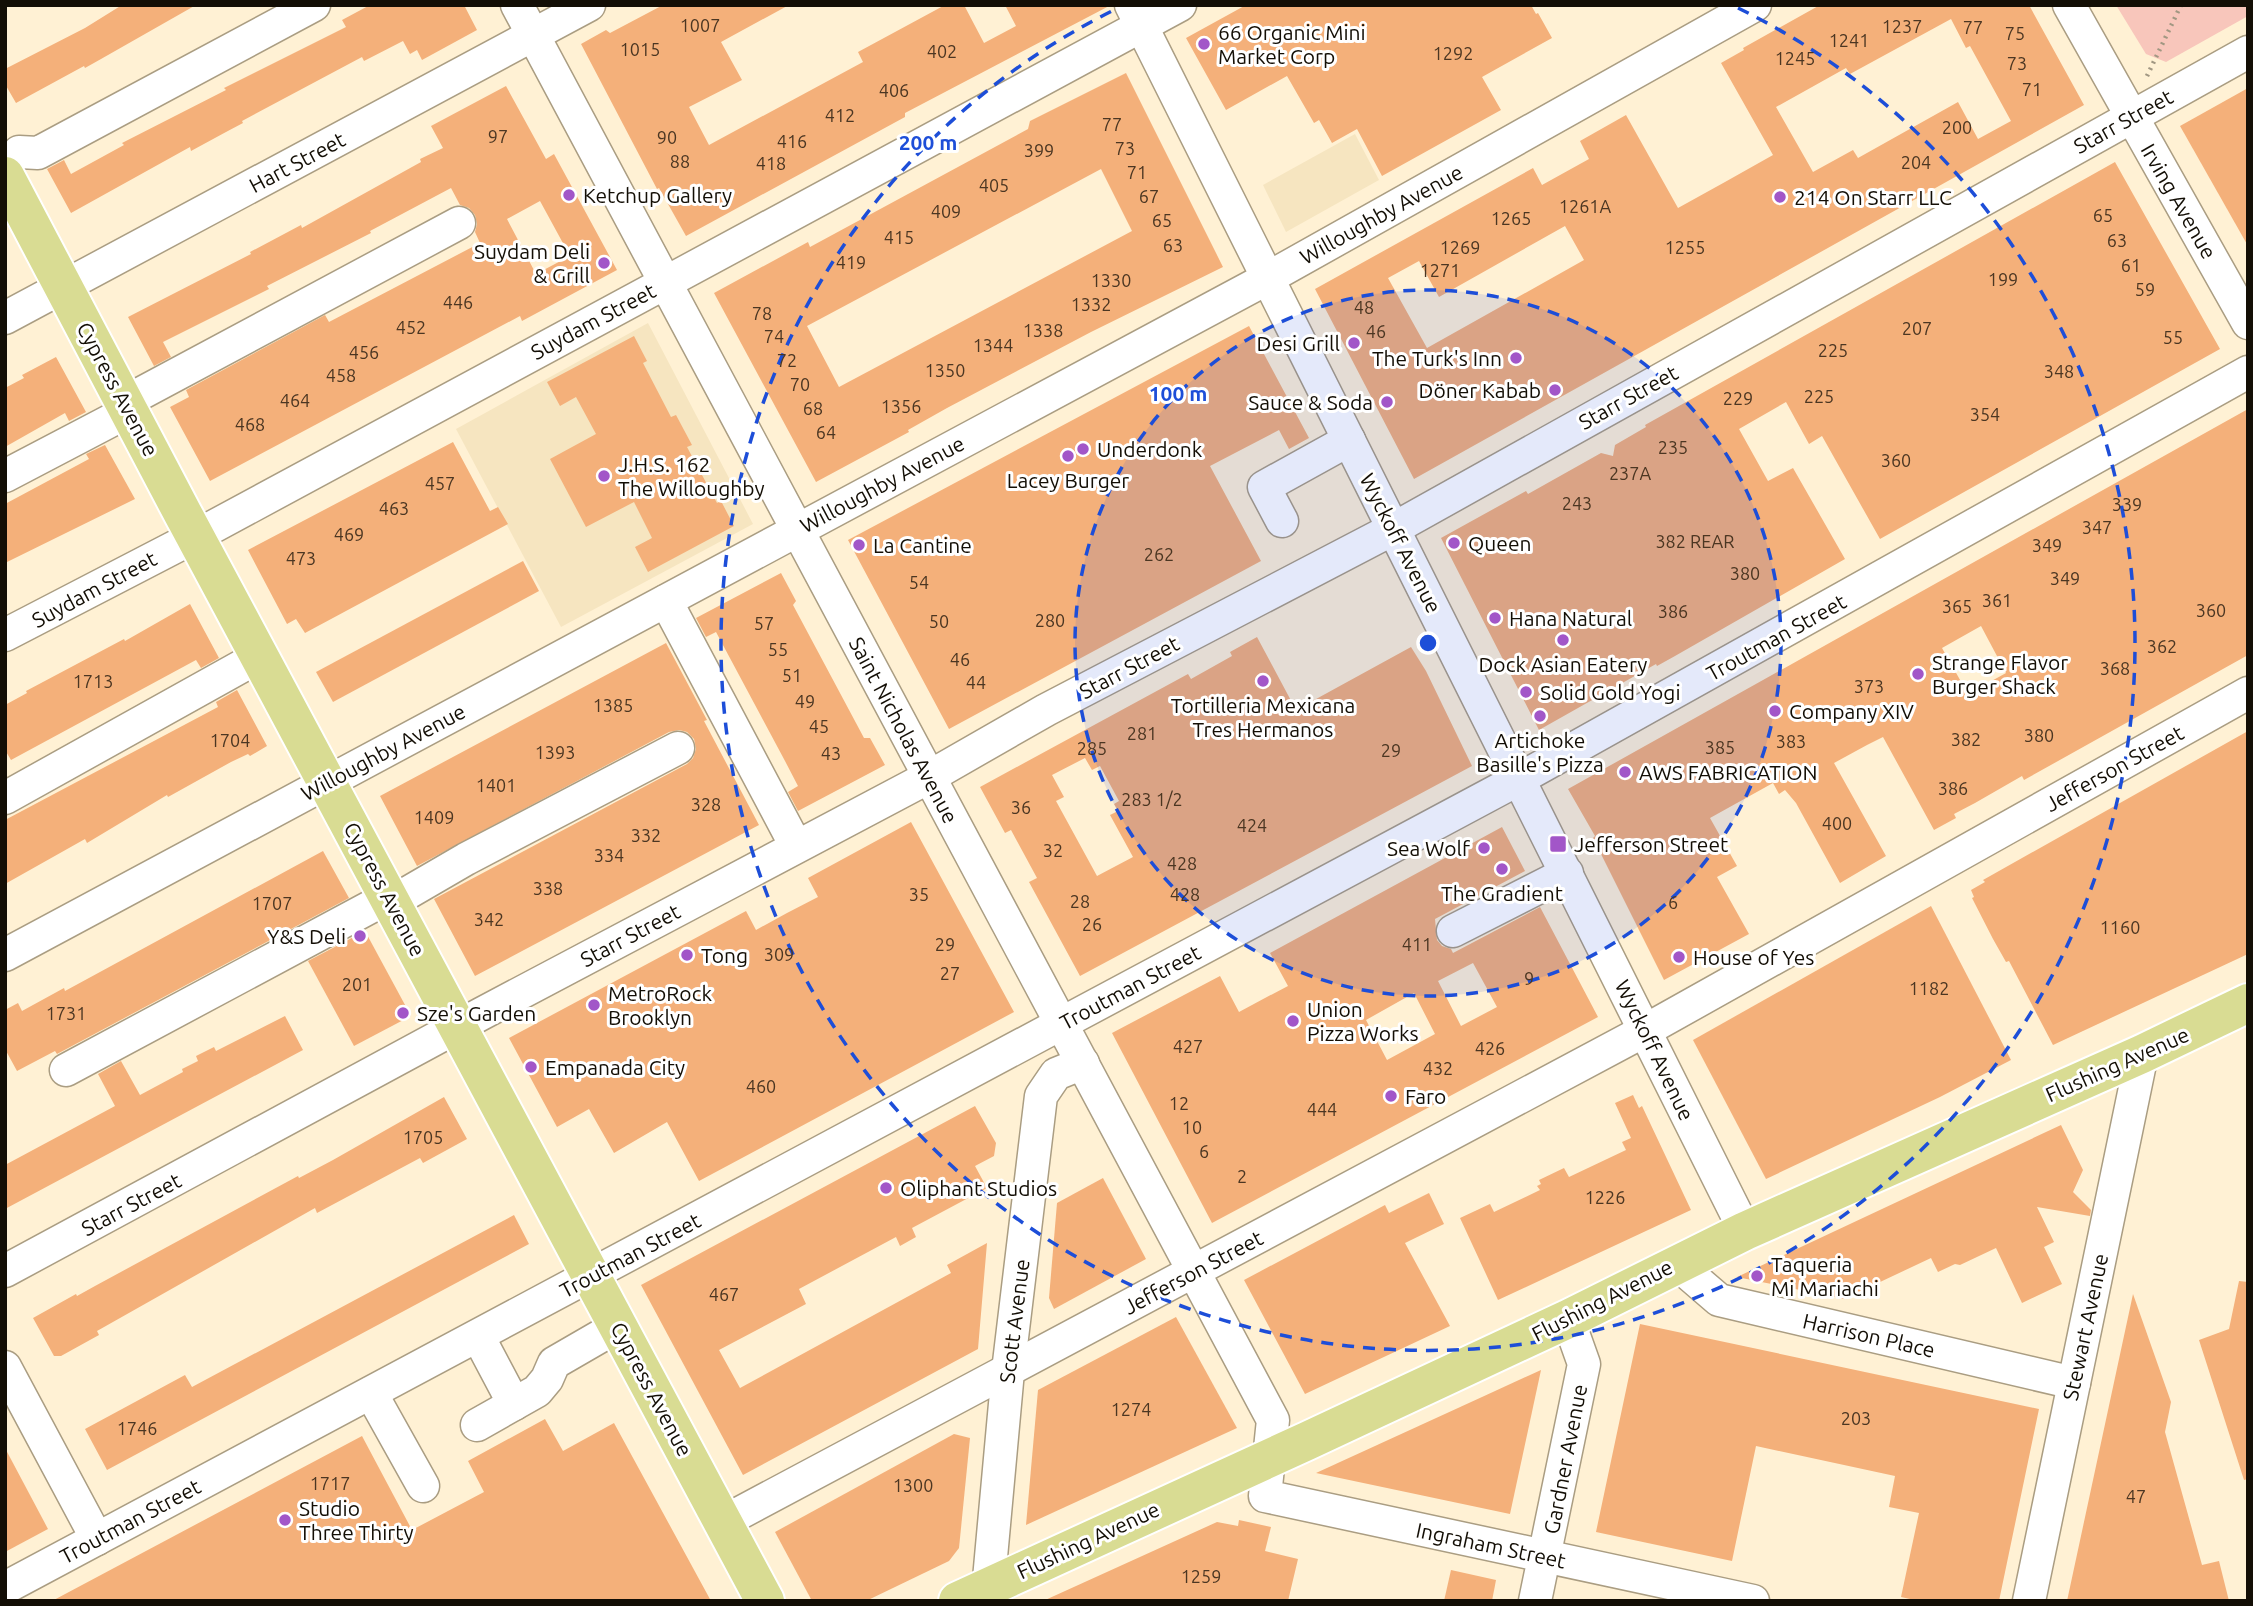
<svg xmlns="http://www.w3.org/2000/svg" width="2253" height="1606" font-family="Ubuntu,sans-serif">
<rect width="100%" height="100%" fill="#fff1d4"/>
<g fill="#f6e5c0">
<path d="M1355,134L1379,180L1286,232L1263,185Z"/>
<path d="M648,323L753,524L561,627L456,429Z"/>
</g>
<path fill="#f8c6bb" d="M2116,5H2248V16L2166,62L2146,54Z"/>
<g fill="#f4b07a" fill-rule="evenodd">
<path d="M122,5H196L101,59L85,68L84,66L16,103L5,84V69L85,28Z"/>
<path d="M370,5H464L477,30L422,60L417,50L410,54L403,41L364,61L362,57L242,121L243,123L226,132L191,151L190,147L71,213L47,169L64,160L71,174L124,145L122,143L226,90L224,88L346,27L342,20Z"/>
<path d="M663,5H789L721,42L742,80L689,107L709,145L863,62L858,52L945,5H964L984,43L1016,26L1005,5H1111L905,113V117L686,236L659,188L657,189L581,44L606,30L610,33Z"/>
<path d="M1246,5H1531L1536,14L1538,13L1552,38L1482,77L1501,110L1382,176L1357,129L1332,143L1319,120L1314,123L1287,76L1226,110L1186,38Z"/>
<path d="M1820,5H2029L2084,105L1414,479L1315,289L1533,168L1542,185L1589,159L1580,141L1626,115L1678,208L1725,182L1773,155L1721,63L1744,50L1743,48ZM1951,19L1966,48L1970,46L2011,121L1978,139L1958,102L1858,158L1853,150L1813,172L1776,107L1846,68L1850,74ZM1565,226L1584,260L1427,348L1388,278L1419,261L1439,297Z"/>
<path d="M1126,73L1223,267L1091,332L947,408L908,430L909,432L816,482L714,293L808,242L810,247L1028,129L1030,121ZM1101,169L1132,231L839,387L807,326Z"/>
<path d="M506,86L546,159L554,154L617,270L522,321L520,316L210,481L170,407L189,397L186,390L325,315L329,322L480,243L475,232L477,224L475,215L469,208L460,205L451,188L370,231L371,233L267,286L269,289L163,342L171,357L154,366L128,317L251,254L250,252L301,225L302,228L421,162L420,159L443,148L431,126ZM540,201L570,256L536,274L507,219Z"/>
<path d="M2248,88V246L2180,126Z"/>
<path d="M2115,162L2220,349L1880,539L1822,436L1809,444L1786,402L1739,429L1768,481L1793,468L1845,559L1675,656L1657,666L1656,664L1539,730L1441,538L1526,491L1528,494L1601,453L1613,456L1615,445L1646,427L1645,425Z"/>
<path d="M1249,326L1309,438L1289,449L1279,430L1210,466L1261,561L949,729L848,540Z"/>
<path d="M634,336L647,361L643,363L671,417L676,415L692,445L687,447L717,503L721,501L734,526L648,572L635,547L652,538L634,502L586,527L550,459L596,434L576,397L560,406L547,382Z"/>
<path d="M56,357L86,412L69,421L65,413L5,447V388L24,378L22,375Z"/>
<path d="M2248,409V655L2024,780L2022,776L1975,803L1954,814L1956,818L1934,830L1883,737L1867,745L1834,763L1886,856L1840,883L1796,803L1785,790L1779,794L1773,783L1710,818L1737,866L1717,877L1749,934L1664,980L1593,838L1595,836L1568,789ZM1981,626L2006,673L1968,694L1942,648Z"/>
<path d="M453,442L490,511L498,507L508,524L305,633L296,619L287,624L248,550Z"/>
<path d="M105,445L135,499L5,563V504L89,459L86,454Z"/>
<path d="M523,561L539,591L333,702L316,672Z"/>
<path d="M781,573L796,601L793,605L856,723L864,738H870L885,765L798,811L788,792L798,786L785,761L716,632L706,637L696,618Z"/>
<path d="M190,604L219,658L201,668L196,660L11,760L5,750V705L27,693L26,691L124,639L125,641Z"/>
<path d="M1257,637L1296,710L1411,647L1426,671L1472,766L1080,976L1029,882L1037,878L1011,830L1005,833L980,787L1188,674L1191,679L1232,656L1230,652ZM1085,758L1092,770L1100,766L1119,801L1114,804L1118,811L1110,815L1133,857L1097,876L1056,801L1064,797L1052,775Z"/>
<path d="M666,643L707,720L704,721L759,825L475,976L434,899L687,764L693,758L696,749L694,739L687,732L679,730L669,732L417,866L380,796Z"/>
<path d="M237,690L267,746L250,756L248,754L231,762L168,797L167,795L87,843L85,839L5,884V820L218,707L216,702Z"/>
<path d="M2248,731V954L2053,1045L2009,961L2006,962L1993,939L1972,898L1974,897L1971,890L1985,882L1983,880Z"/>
<path d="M911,822L1014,1012L699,1181L667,1122L614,1153L589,1109L557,1127L509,1038L746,911L756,930L787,913L818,897L808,878Z"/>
<path d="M1502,827L1525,871L1435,919L1437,940L1442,946L1451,949L1453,953L1540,907L1598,1017L1212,1223L1112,1033L1220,976L1239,1012L1265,998L1288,986L1270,953ZM1473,963L1497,1007L1461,1026L1438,981ZM1414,993L1435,1034L1387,1060L1366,1020Z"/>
<path d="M323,851L349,898L57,1054L55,1051L17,1071L5,1049V1010L18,1003L22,1011L64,988L65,991Z"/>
<path d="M1931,906L2011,1060L1940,1097L1766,1179L1693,1040Z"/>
<path d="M365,931L411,1016L354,1046L308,961Z"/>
<path d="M285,1016L303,1050L5,1209V1165L115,1106L98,1074L121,1061L140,1095L183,1072L182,1069L198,1061L196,1056L214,1047L216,1051Z"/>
<path d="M1633,1095L1639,1108L1642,1106L1691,1210L1498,1300L1460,1218L1490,1204L1494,1212L1540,1190L1537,1186L1541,1184L1539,1180L1564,1168L1569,1177L1626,1150L1622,1142L1631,1138L1615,1103Z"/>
<path d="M444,1097L467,1139L423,1163L420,1158L317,1213L315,1208L97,1331L99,1335L61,1356H54L33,1318L76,1294L77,1296L95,1286L298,1176L299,1178L333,1160Z"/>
<path d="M975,1106L996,1143L994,1156L975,1166L987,1188L912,1228L916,1237L900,1246L896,1237L799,1289L806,1304L719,1350L740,1388L951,1273L947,1265L987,1243L978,1349L743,1475L641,1285Z"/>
<path d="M2061,1125L2083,1170L2073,1192L2091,1210L2090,1216L2037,1207L2054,1242L2044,1247L2062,1284L2022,1303L1996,1248L1960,1265L1955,1264L1938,1272L1931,1258L1844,1299L1737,1277Z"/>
<path d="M1103,1178L1146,1259L1054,1309L1049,1298L1057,1203Z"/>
<path d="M1429,1193L1444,1224L1405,1243L1450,1326L1305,1394L1244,1280L1385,1205L1389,1213Z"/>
<path d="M514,1215L529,1244L107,1470L85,1429L185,1375L192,1387Z"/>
<path d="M2239,1281L2248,1282V1479L2244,1480L2199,1340L2229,1329Z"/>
<path d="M2133,1294L2171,1402L2165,1432L2202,1565L2219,1561L2229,1601H2067Z"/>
<path d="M1176,1317L1237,1428L1026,1525L1038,1390Z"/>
<path d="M1640,1324L2039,1409L1999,1601H1919L1901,1597L1919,1513L1889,1507L1895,1476L1756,1446L1732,1561L1596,1532Z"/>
<path d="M1541,1370L1510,1514L1316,1473L1482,1397Z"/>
<path d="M545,1419L563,1451L614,1423L711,1601H52L362,1436L412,1530L484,1492L468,1461Z"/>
<path d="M954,1434L970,1438L959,1548L949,1561L866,1601H812L775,1532Z"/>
<path d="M5,1448L48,1529L5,1552Z"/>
<path d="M1239,1520L1271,1527L1265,1551L1298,1559L1288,1601H1043L1217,1522L1238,1526Z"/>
<path d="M1451,1570L1496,1580L1492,1601H1444Z"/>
</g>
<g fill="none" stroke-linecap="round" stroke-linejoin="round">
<defs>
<g id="minor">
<path d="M517,5L1273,1420L1265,1496L1753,1601"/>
<path d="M1131,5L1745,1231"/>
<path d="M2069,5L2248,323"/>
<path d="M19,152L38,153L314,5"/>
<path d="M5,318L589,5"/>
<path d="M125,402L459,223"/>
<path d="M5,476L129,411"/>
<path d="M1282,521L1264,487L1349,440"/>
<path d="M666,601L796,846"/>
<path d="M5,635L196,536L1180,5"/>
<path d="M5,798L260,656"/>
<path d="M392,902L466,859L678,748"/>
<path d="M1453,931L1567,873"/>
<path d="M5,955L1268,278L1755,5"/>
<path d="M66,1070L389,897"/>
<path d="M1676,1263L1719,1300L2074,1383"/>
<path d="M5,1271L481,1014L929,777L1046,710L1393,529L2248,52"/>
<path d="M478,1336L514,1404"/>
<path d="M5,1367L97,1539"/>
<path d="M371,1393L423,1486"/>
<path d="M477,1425L537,1391L547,1379L554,1363L618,1326"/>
<path d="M723,1522L1646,1030L2248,693"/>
<path d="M5,1588L1519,779L2248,372"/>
<path d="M987,1601L1008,1371L1041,1096L1056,1074L1083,1063"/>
<path d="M1535,1601L1584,1364L1568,1319"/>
<path d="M2029,1601L2142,1054"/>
</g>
<g id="major">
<path d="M5,176L183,514L765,1601"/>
<path d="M958,1601L1307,1441L1568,1319L1745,1231L2142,1054L2248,1003"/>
</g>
</defs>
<use href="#minor" stroke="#aa9d82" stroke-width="35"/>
<use href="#major" stroke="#fff" stroke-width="42"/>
<path stroke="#a19782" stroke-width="4.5" stroke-dasharray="2 5" stroke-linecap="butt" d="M2147,76L2181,5"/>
<use href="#minor" stroke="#fff" stroke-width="32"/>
<use href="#major" stroke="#d9dc93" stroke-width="38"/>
</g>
<circle cx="1428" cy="643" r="353" fill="#1d4ed8" fill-opacity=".12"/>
<g fill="none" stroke="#1d4ed8" stroke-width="3.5" stroke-dasharray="12 9">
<circle cx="1428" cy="643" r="353"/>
<path d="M1738 8A707 707 0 1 1 1118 8"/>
</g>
<g fill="#a256c8" stroke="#fff" stroke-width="2.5">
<circle cx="1204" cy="44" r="7"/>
<circle cx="569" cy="195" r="7"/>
<circle cx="1780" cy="197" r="7"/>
<circle cx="604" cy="263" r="7"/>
<circle cx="1354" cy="343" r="7"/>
<circle cx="1516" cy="358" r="7"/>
<circle cx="1555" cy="390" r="7"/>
<circle cx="1387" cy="402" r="7"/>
<circle cx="1083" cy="449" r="7"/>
<circle cx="1068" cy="456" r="7"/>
<circle cx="604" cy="476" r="7"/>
<circle cx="1454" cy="543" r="7"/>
<circle cx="859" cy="545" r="7"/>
<circle cx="1495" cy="618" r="7"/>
<circle cx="1563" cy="640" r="7"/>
<circle cx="1918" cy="674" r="7"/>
<circle cx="1263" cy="681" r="7"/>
<circle cx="1526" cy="692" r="7"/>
<circle cx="1775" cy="711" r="7"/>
<circle cx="1540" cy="716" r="7"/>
<circle cx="1625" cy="772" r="7"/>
<rect x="1549" y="835" width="18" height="18" rx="3.5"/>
<circle cx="1484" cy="848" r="7"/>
<circle cx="1502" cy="869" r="7"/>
<circle cx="360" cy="936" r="7"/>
<circle cx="687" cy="955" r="7"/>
<circle cx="1679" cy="957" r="7"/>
<circle cx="594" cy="1005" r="7"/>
<circle cx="403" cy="1013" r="7"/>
<circle cx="1293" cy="1021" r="7"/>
<circle cx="531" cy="1067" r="7"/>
<circle cx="1391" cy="1096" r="7"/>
<circle cx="886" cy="1188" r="7"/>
<circle cx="1757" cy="1276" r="7"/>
<circle cx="285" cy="1520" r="7"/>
</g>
<g text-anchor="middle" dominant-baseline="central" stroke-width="6" stroke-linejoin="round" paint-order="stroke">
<g font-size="18" fill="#4b3622">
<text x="700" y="25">1007</text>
<text x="1902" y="26">1237</text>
<text x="1973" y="27">77</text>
<text x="2015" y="33">75</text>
<text x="1849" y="40">1241</text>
<text x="640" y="49">1015</text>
<text x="942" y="51">402</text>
<text x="1453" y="53">1292</text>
<text x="1795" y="58">1245</text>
<text x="2017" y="63">73</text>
<text x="2032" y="89">71</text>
<text x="894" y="90">406</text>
<text x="840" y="115">412</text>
<text x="1112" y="124">77</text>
<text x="1957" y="127">200</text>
<text x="498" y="136">97</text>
<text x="667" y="137">90</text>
<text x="792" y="141">416</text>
<text x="1125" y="148">73</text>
<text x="1039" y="150">399</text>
<text x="680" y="161">88</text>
<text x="1916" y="162">204</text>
<text x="771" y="163">418</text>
<text x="1137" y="172">71</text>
<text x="994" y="185">405</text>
<text x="1149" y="196">67</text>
<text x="1585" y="206">1261A</text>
<text x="946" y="211">409</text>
<text x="2103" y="215">65</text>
<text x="1511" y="218">1265</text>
<text x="1162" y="220">65</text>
<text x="899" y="237">415</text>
<text x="2117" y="240">63</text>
<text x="1173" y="245">63</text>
<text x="1460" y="247">1269</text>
<text x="1685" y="247">1255</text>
<text x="851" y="262">419</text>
<text x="2131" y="265">61</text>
<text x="1440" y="270">1271</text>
<text x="2003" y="279">199</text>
<text x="1111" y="280">1330</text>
<text x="2145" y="289">59</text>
<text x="458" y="302">446</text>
<text x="1091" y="304">1332</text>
<text x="1364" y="307">48</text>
<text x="762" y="313">78</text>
<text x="411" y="327">452</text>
<text x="1917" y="328">207</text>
<text x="1043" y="330">1338</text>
<text x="1376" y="331">46</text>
<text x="774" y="336">74</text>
<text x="2173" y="337">55</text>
<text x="993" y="345">1344</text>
<text x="1833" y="350">225</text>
<text x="364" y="352">456</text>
<text x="787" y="360">72</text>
<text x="945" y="370">1350</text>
<text x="2059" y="371">348</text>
<text x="341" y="375">458</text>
<text x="800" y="384">70</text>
<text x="1819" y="396">225</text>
<text x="1738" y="398">229</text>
<text x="295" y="400">464</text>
<text x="901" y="406">1356</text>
<text x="813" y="408">68</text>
<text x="1985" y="414">354</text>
<text x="250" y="424">468</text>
<text x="826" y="432">64</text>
<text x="1673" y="447">235</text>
<text x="1896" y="460">360</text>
<text x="1630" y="473">237A</text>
<text x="440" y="483">457</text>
<text x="1577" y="503">243</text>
<text x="2127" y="504">339</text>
<text x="394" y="508">463</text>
<text x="2097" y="527">347</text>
<text x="349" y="534">469</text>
<text x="1695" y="541">382 REAR</text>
<text x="2047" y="545">349</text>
<text x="1159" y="554">262</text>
<text x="301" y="558">473</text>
<text x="1745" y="573">380</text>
<text x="2065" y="578">349</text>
<text x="919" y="582">54</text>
<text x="1997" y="600">361</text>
<text x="1957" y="606">365</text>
<text x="2211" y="610">360</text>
<text x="1673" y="611">386</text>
<text x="1050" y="620">280</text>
<text x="939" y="621">50</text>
<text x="764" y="623">57</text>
<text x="2162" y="646">362</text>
<text x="778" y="649">55</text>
<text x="960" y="659">46</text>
<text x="2115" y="668">368</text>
<text x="792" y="675">51</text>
<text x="93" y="681">1713</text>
<text x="976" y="682">44</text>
<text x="1869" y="686">373</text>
<text x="805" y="701">49</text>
<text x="613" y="705">1385</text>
<text x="819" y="726">45</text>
<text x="1142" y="733">281</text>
<text x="2039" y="735">380</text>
<text x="1966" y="739">382</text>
<text x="230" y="740">1704</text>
<text x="1791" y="741">383</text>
<text x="1720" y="747">385</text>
<text x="1092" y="748">285</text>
<text x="1391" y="750">29</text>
<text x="555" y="752">1393</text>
<text x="831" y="753">43</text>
<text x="496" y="785">1401</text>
<text x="1953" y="788">386</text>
<text x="1152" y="799">283 1/2</text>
<text x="706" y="804">328</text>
<text x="1021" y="807">36</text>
<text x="434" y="817">1409</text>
<text x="1837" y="823">400</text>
<text x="1252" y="825">424</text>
<text x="646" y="835">332</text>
<text x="1053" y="850">32</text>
<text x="609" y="855">334</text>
<text x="1182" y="863">428</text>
<text x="548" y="888">338</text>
<text x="919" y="894">35</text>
<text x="1185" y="894">428</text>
<text x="1080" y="901">28</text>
<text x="1673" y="902">6</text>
<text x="272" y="903">1707</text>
<text x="489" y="919">342</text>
<text x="1092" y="924">26</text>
<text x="2120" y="927">1160</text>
<text x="945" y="944">29</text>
<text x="1417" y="944">411</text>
<text x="779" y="954">309</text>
<text x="950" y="973">27</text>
<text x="1529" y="978">9</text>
<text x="357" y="984">201</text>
<text x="1929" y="988">1182</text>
<text x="66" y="1013">1731</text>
<text x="1188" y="1046">427</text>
<text x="1490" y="1048">426</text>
<text x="1438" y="1068">432</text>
<text x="761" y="1086">460</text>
<text x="1179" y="1103">12</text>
<text x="1322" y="1109">444</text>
<text x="1192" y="1127">10</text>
<text x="423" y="1137">1705</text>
<text x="1204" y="1151">6</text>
<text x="1242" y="1176">2</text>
<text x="1605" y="1197">1226</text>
<text x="724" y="1294">467</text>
<text x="1131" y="1409">1274</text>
<text x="1856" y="1418">203</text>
<text x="137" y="1428">1746</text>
<text x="330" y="1483">1717</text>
<text x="913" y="1485">1300</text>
<text x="2136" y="1496">47</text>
<text x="1201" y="1576">1259</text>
</g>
<g font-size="21" fill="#130e05" stroke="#fff" text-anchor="start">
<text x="1218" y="32">66 Organic Mini<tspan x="1218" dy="24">Market Corp</tspan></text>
<text x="583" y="195">Ketchup Gallery</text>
<text x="1794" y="197">214 On Starr LLC</text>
<text x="590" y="251" text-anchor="end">Suydam Deli<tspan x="590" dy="24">&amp; Grill</tspan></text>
<text x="1340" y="343" text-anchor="end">Desi Grill</text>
<text x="1502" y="358" text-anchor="end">The Turk's Inn</text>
<text x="1541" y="390" text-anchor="end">Döner Kabab</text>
<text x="1373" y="402" text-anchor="end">Sauce &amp; Soda</text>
<text x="1097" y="449">Underdonk</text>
<text x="618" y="464">J.H.S. 162<tspan x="618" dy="24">The Willoughby</tspan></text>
<text x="1068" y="480" text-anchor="middle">Lacey Burger</text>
<text x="1468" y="543">Queen</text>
<text x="873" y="545">La Cantine</text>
<text x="1509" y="618">Hana Natural</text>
<text x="1932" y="662">Strange Flavor<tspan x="1932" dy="24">Burger Shack</tspan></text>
<text x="1563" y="664" text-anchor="middle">Dock Asian Eatery</text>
<text x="1540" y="692">Solid Gold Yogi</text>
<text x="1263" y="705" text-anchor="middle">Tortilleria Mexicana<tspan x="1263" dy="24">Tres Hermanos</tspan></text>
<text x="1789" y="711">Company XIV</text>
<text x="1540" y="740" text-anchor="middle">Artichoke<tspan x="1540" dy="24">Basille's Pizza</tspan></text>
<text x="1639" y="772">AWS FABRICATION</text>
<text x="1574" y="844">Jefferson Street</text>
<text x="1470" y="848" text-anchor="end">Sea Wolf</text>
<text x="1502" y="893" text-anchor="middle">The Gradient</text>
<text x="346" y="936" text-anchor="end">Y&amp;S Deli</text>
<text x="701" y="955">Tong</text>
<text x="1693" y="957">House of Yes</text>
<text x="608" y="993">MetroRock<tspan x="608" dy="24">Brooklyn</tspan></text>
<text x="1307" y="1009">Union<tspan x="1307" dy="24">Pizza Works</tspan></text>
<text x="417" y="1013">Sze's Garden</text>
<text x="545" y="1067">Empanada City</text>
<text x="1405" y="1096">Faro</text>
<text x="900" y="1188">Oliphant Studios</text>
<text x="1771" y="1264">Taqueria<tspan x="1771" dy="24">Mi Mariachi</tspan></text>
<text x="299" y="1508">Studio<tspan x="299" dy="24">Three Thirty</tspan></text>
</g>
<g font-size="21" fill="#130e05" stroke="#fff">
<text transform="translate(2123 121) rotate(-29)">Starr Street</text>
<text transform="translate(297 162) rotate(-28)">Hart Street</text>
<text transform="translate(2179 201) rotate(60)">Irving Avenue</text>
<text transform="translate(1381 214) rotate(-29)">Willoughby Avenue</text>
<text transform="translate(593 321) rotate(-28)">Suydam Street</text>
<text transform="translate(118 389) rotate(62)">Cypress Avenue</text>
<text transform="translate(1628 397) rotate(-29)">Starr Street</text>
<text transform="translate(882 484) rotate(-28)">Willoughby Avenue</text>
<text transform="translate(1401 543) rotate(63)">Wyckoff Avenue</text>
<text transform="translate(94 589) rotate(-28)">Suydam Street</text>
<text transform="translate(1776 637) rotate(-29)">Troutman Street</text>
<text transform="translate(1129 667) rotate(-28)">Starr Street</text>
<text transform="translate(904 730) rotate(62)">Saint Nicholas Avenue</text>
<text transform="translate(383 752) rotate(-28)">Willoughby Avenue</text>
<text transform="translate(2114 768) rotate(-29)">Jefferson Street</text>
<text transform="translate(385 889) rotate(62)">Cypress Avenue</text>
<text transform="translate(630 935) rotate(-28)">Starr Street</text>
<text transform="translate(1130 987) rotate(-28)">Troutman Street</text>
<text transform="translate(1655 1050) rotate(64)">Wyckoff Avenue</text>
<text transform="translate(2117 1064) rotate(-24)">Flushing Avenue</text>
<text transform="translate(131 1204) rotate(-28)">Starr Street</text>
<text transform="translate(630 1255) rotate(-28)">Troutman Street</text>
<text transform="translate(1193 1272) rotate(-28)">Jefferson Street</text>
<text transform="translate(1602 1300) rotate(-27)">Flushing Avenue</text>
<text transform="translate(1014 1321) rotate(-83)">Scott Avenue</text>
<text transform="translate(2085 1327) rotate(-78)">Stewart Avenue</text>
<text transform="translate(1869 1335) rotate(13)">Harrison Place</text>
<text transform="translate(652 1389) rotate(62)">Cypress Avenue</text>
<text transform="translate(1565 1459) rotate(-79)">Gardner Avenue</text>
<text transform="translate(130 1521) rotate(-28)">Troutman Street</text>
<text transform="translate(1088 1540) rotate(-25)">Flushing Avenue</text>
<text transform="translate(1491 1545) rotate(12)">Ingraham Street</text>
</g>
</g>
<circle cx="1428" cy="643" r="10" fill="#1d4ed8" stroke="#fff" stroke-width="3.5"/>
<g font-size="21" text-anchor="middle" font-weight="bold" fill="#1d4ed8" stroke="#fff" stroke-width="6" stroke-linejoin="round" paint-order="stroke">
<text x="928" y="150">200 m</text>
<text x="1178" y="401">100 m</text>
</g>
<rect width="2253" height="1606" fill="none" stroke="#130e05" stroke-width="14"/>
</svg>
